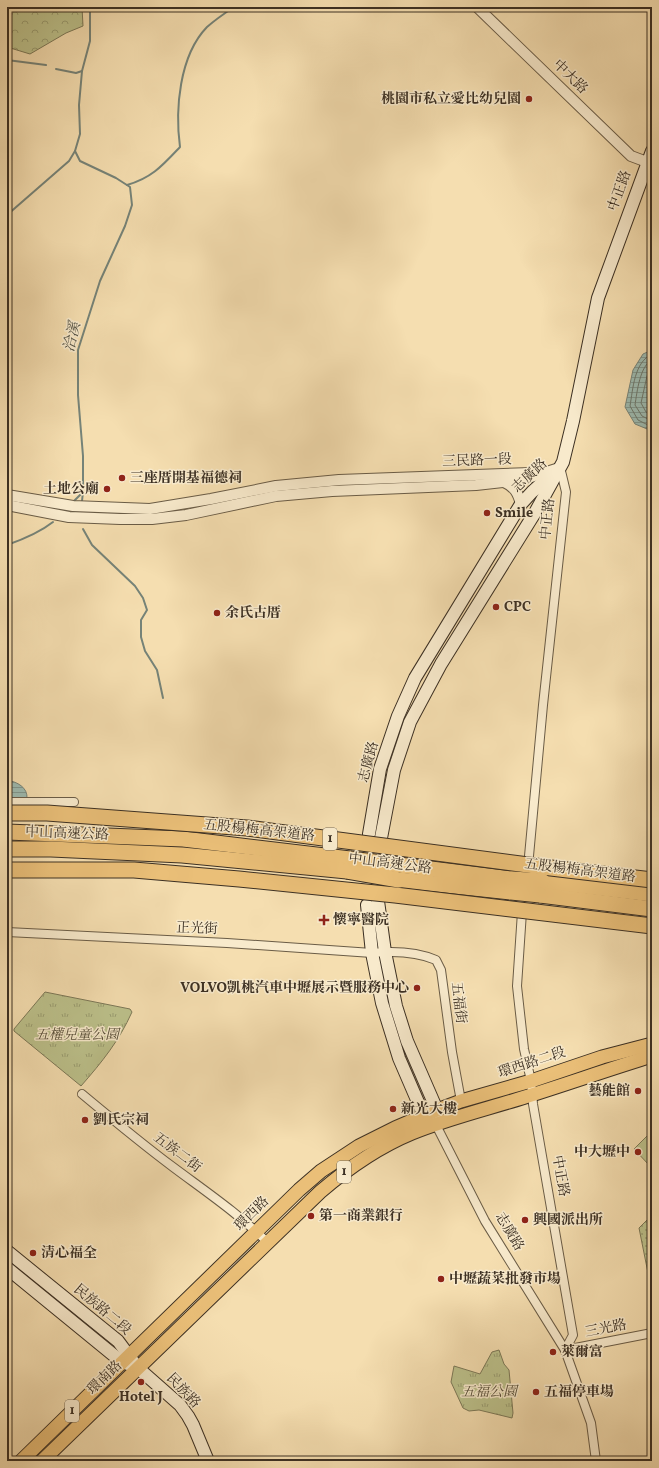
<svg xmlns="http://www.w3.org/2000/svg" width="659" height="1468" font-family="Vollkorn,'Noto Serif TC',serif">
<defs>
<pattern id="grass-dots" width="8" height="8" patternUnits="userSpaceOnUse"><rect width="8" height="8" fill="#bcc18b"/><path d="M2 2h.1M6 6h.1" fill="none" stroke="#9a9d71" stroke-width="1.8" stroke-linecap="round"/></pattern>
<pattern id="forest-crowns" width="20" height="18" patternUnits="userSpaceOnUse"><rect width="20" height="18" fill="#bcc18b"/><path d="M2 6a3 3 0 1 1 6 0M12 15a3 3 0 1 1 6 0" fill="none" stroke="#9a9d71"/></pattern>
<pattern id="park-tufts" width="24" height="20" patternUnits="userSpaceOnUse"><rect width="24" height="20" fill="#bcc18b"/><path d="M3 7l-1-3M5 7V3M7 7l1-3M15 17l-1-3M17 17v-4M19 17l1-3" fill="none" stroke="#9a9d71"/></pattern>
<pattern id="water-rules" width="6" height="5" patternUnits="userSpaceOnUse"><rect width="6" height="5" fill="#9dbbb1"/><path d="M0 2.5h6" fill="none" stroke="#819890"/></pattern>
</defs>
<rect width="100%" height="100%" fill="#f5deb0"/>
<filter id="stains"><feTurbulence type="fractalNoise" baseFrequency=".005" numOctaves="4"/><feColorMatrix values="0 0 0 0 .2 0 0 0 0 .09 0 0 0 0 .02 0 0 0 .5 -.17"/></filter>
<radialGradient id="worn" r=".72"><stop offset=".6" stop-color="#630" stop-opacity="0"/><stop offset="1" stop-color="#630" stop-opacity=".3"/></radialGradient>
<path fill="url(#grass-dots)" stroke="#7c7857" d="M652,1215V1293L639,1228Z"/>
<path fill="url(#forest-crowns)" stroke="#7c7857" d="M7,7H82L83,26L66,33L30,54L7,47Z"/>
<g fill="url(#park-tufts)" stroke="#7c7857">
<path d="M45,992L130,1009L132,1012C119,1041 102,1062 81,1086L14,1031V1029Z"/>
<path d="M499,1350L504,1364L509,1370L513,1413L512,1418L479,1410L469,1411L463,1408L451,1382L454,1366L480,1374L492,1352Z"/>
</g>
<path fill="#bcc18b" stroke="#7c7857" d="M652,1131V1163L649,1165L634,1149Z"/>
<g fill="url(#water-rules)" stroke="#768378">
<path d="M652,350V431L635,424L625,407L633,370L643,354Z"/>
<path d="M7,780C17,782 28,787 27,799H7Z"/>
</g>
<g fill="none" stroke-linecap="round" stroke-linejoin="round">
<g stroke="#6c766a" stroke-width="1">
<path d="M652,354C634,362 633,389 630,406L638,420L652,427"/>
<path d="M652,360C640,365 637,392 635,405L642,416L652,421"/>
<path d="M652,367L647,376L641,403L646,412L652,415"/>
</g>
<g stroke="#768378" stroke-width="2">
<path d="M7,60L46,65"/>
<path d="M56,69L76,73L82,71"/>
<path d="M127,185C152,178 163,165 180,147C175,110 179,56 207,27C215,20 225,13 234,7"/>
<path d="M7,215L69,161L75,151"/>
<path d="M74,501L83,492V456L78,395V350L100,281L125,226L132,205L130,187L116,178L80,161L75,151L80,134L79,105L82,71L90,41V7"/>
<path d="M82,501L83,492"/>
<path d="M83,529L92,545L135,586L143,598L147,610L141,620V637L145,651L157,670L163,698"/>
<path d="M7,545C24,539 39,533 53,522"/>
</g>
<path stroke="#d0bb94" stroke-width="12" stroke-dasharray="12 6" stroke-linecap="butt" d="M367,901L369,835"/>
<defs>
<g id="minor">
<path d="M7,802H74"/>
<path d="M529,856L543,705L566,492L560,467"/>
<path d="M522,912L517,986L524,1049L531,1081L533,1104L573,1335L565,1350"/>
<path d="M7,932L227,943L372,953C393,951 417,952 436,960L441,970L452,1052L461,1101"/>
<path d="M82,1094C112,1119 142,1144 173,1167C205,1191 239,1214 267,1242"/>
<path d="M436,1125L485,1221L565,1350L591,1423L596,1461"/>
<path d="M565,1350L652,1333"/>
</g>
<g id="tertiary">
<path d="M477,7L631,156L647,162"/>
<path d="M504,482C515,487 518,493 521,504"/>
<path d="M7,495L73,506L150,509L211,499L276,486L339,480L531,473"/>
<path d="M7,505L69,517L120,519H152L186,515L276,496L332,491L476,485L522,480L556,469"/>
</g>
<g id="secondary">
<path d="M369,834L380,769L398,716L415,678L521,504L532,492L553,473"/>
<path d="M381,838L394,770L410,722L441,664L536,511L563,462L573,421L598,298L652,151"/>
<path d="M367,905L372,953L382,1003L399,1058L424,1116L436,1125L437,1110L407,1041L396,1006L385,952L378,901"/>
<path d="M7,1251L118,1341L138,1368L180,1405L188,1416L193,1425L208,1461"/>
<path d="M7,1268L122,1362L131,1365"/>
</g>
<g id="primary">
<path d="M21,1461L299,1190L321,1171L359,1146L395,1128L437,1110L461,1101L531,1081L602,1057L652,1044"/>
<path d="M42,1461L320,1192C348,1168 378,1147 412,1133C449,1118 487,1109 525,1097C567,1084 609,1069 652,1056"/>
</g>
<g id="motorway">
<path d="M7,832L183,839L350,859"/>
<path d="M7,849H51L182,855L347,871"/>
<path d="M399,865L512,879"/>
<path d="M399,880L511,892"/>
<path d="M542,881L652,894"/>
<path d="M540,895L652,909"/>
</g>
</defs>
<use href="#minor" stroke="#6a5c46" stroke-width="10"/>
<use href="#tertiary" stroke="#6a5c46" stroke-width="12"/>
<use href="#secondary" stroke="#3c3023" stroke-width="14"/>
<use href="#primary" stroke="#3c3023" stroke-width="15"/>
<use href="#motorway" stroke="#3c3023" stroke-width="17"/>
<use href="#minor" stroke="#f8eacc" stroke-width="8"/>
<use href="#tertiary" stroke="#f8eacc" stroke-width="10"/>
<use href="#secondary" stroke="#f8eacc" stroke-width="12"/>
<use href="#primary" stroke="#eabf78" stroke-width="13"/>
<use href="#motorway" stroke="#eabf78" stroke-width="15"/>
<defs>
<g id="motorway-bridge">
<path d="M7,813H47L247,828L551,868L652,880"/>
<path d="M350,859L399,865"/>
<path d="M7,870H134L239,879L395,895L652,926"/>
<path d="M347,871L399,880"/>
<path d="M512,879L542,881"/>
<path d="M511,892L540,895"/>
</g>
</defs>
<use href="#motorway-bridge" stroke="#3c3023" stroke-width="17" stroke-linecap="butt"/>
<use href="#motorway-bridge" stroke="#eabf78" stroke-width="15"/>
</g>
<g fill="#8f2418" stroke="#f8eacc" stroke-width="1.5">
<circle cx="529" cy="99" r="4"/>
<circle cx="122" cy="478" r="4"/>
<circle cx="107" cy="489" r="4"/>
<circle cx="487" cy="513" r="4"/>
<circle cx="496" cy="607" r="4"/>
<circle cx="217" cy="613" r="4"/>
<path d="M322 914h4v4h4v4h-4v4h-4v-4h-4v-4h4z"/>
<circle cx="417" cy="988" r="4"/>
<circle cx="638" cy="1091" r="4"/>
<circle cx="393" cy="1109" r="4"/>
<circle cx="85" cy="1120" r="4"/>
<circle cx="638" cy="1152" r="4"/>
<circle cx="311" cy="1216" r="4"/>
<circle cx="525" cy="1220" r="4"/>
<circle cx="33" cy="1253" r="4"/>
<circle cx="441" cy="1279" r="4"/>
<circle cx="553" cy="1352" r="4"/>
<circle cx="141" cy="1382" r="4"/>
<circle cx="536" cy="1392" r="4"/>
</g>
<g text-anchor="middle" dominant-baseline="central" stroke-width="3" stroke-linejoin="round" paint-order="stroke">
<g fill="#f8eacc" stroke="#746856" stroke-width="1">
<rect x="323" y="828" width="14" height="22" rx="3"/>
<rect x="337" y="1161" width="14" height="22" rx="3"/>
<rect x="65" y="1400" width="14" height="22" rx="3"/>
</g>
<g font-size="13" font-weight="bold" fill="#3c3023">
<text x="330" y="839">1</text>
<text x="344" y="1172">1</text>
<text x="72" y="1411">1</text>
</g>
<g font-size="14" fill="#3c3023" stroke="#f8eacc">
<text transform="translate(570 77) rotate(44)">中大路</text>
<text transform="translate(620 191) rotate(-70)">中正路</text>
<text transform="translate(477 461) rotate(-2)">三民路一段</text>
<text transform="translate(530 476) rotate(-43)">志廣路</text>
<text transform="translate(548 519) rotate(-84)">中正路</text>
<text transform="translate(369 762) rotate(-75)">志廣路</text>
<text transform="translate(259 831) rotate(6)">五股楊梅高架道路</text>
<text transform="translate(67 834) rotate(2)">中山高速公路</text>
<text transform="translate(390 864) rotate(7)">中山高速公路</text>
<text transform="translate(580 871) rotate(7)">五股楊梅高架道路</text>
<text transform="translate(197 929) rotate(2)">正光街</text>
<text transform="translate(458 1003) rotate(83)">五福街</text>
<text transform="translate(532 1063) rotate(-18)">環西路二段</text>
<text transform="translate(177 1153) rotate(37)">五族二街</text>
<text transform="translate(560 1176) rotate(80)">中正路</text>
<text transform="translate(252 1214) rotate(-45)">環西路</text>
<text transform="translate(509 1232) rotate(59)">志廣路</text>
<text transform="translate(102 1310) rotate(40)">民族路二段</text>
<text transform="translate(606 1329) rotate(-11)">三光路</text>
<text transform="translate(105 1378) rotate(-44)">環南路</text>
<text transform="translate(183 1391) rotate(46)">民族路</text>
</g>
<g font-size="14" font-weight="bold" fill="#3c3023" stroke="#f8eacc" text-anchor="start">
<text x="521" y="99" text-anchor="end">桃園市私立愛比幼兒園</text>
<text x="130" y="478">三座厝開基福德祠</text>
<text x="99" y="489" text-anchor="end">土地公廟</text>
<text x="495" y="513">Smile</text>
<text x="504" y="607">CPC</text>
<text x="225" y="613">余氏古厝</text>
<text x="333" y="920">懷寧醫院</text>
<text x="409" y="988" text-anchor="end">VOLVO凱桃汽車中壢展示暨服務中心</text>
<text x="630" y="1091" text-anchor="end">藝能館</text>
<text x="401" y="1109">新光大樓</text>
<text x="93" y="1120">劉氏宗祠</text>
<text x="630" y="1152" text-anchor="end">中大壢中</text>
<text x="319" y="1216">第一商業銀行</text>
<text x="533" y="1220">興國派出所</text>
<text x="41" y="1253">清心福全</text>
<text x="449" y="1279">中壢蔬菜批發市場</text>
<text x="561" y="1352">萊爾富</text>
<text x="544" y="1392">五福停車場</text>
<text x="141" y="1397" text-anchor="middle">Hotel J</text>
</g>
<g font-size="14" font-style="italic" fill="#564d38" stroke="#f8eacc">
<text x="77" y="1035">五權兒童公園</text>
<text x="489" y="1392">五福公園</text>
</g>
<g font-size="15" font-style="italic" fill="#545346" stroke="#f8eacc">
<text transform="translate(73 337) rotate(-77)">洽溪</text>
</g>
</g>
<rect width="659" height="1468" fill="none" stroke="#f5deb0" stroke-width="24"/>
<rect x="8" y="8" width="643" height="1452" fill="none" stroke="#3c3023" stroke-width="2"/>
<rect x="12" y="12" width="635" height="1444" fill="none" stroke="#3c3023"/>
<rect width="100%" height="100%" filter="url(#stains)"/>
<rect width="100%" height="100%" fill="url(#worn)"/>
</svg>
